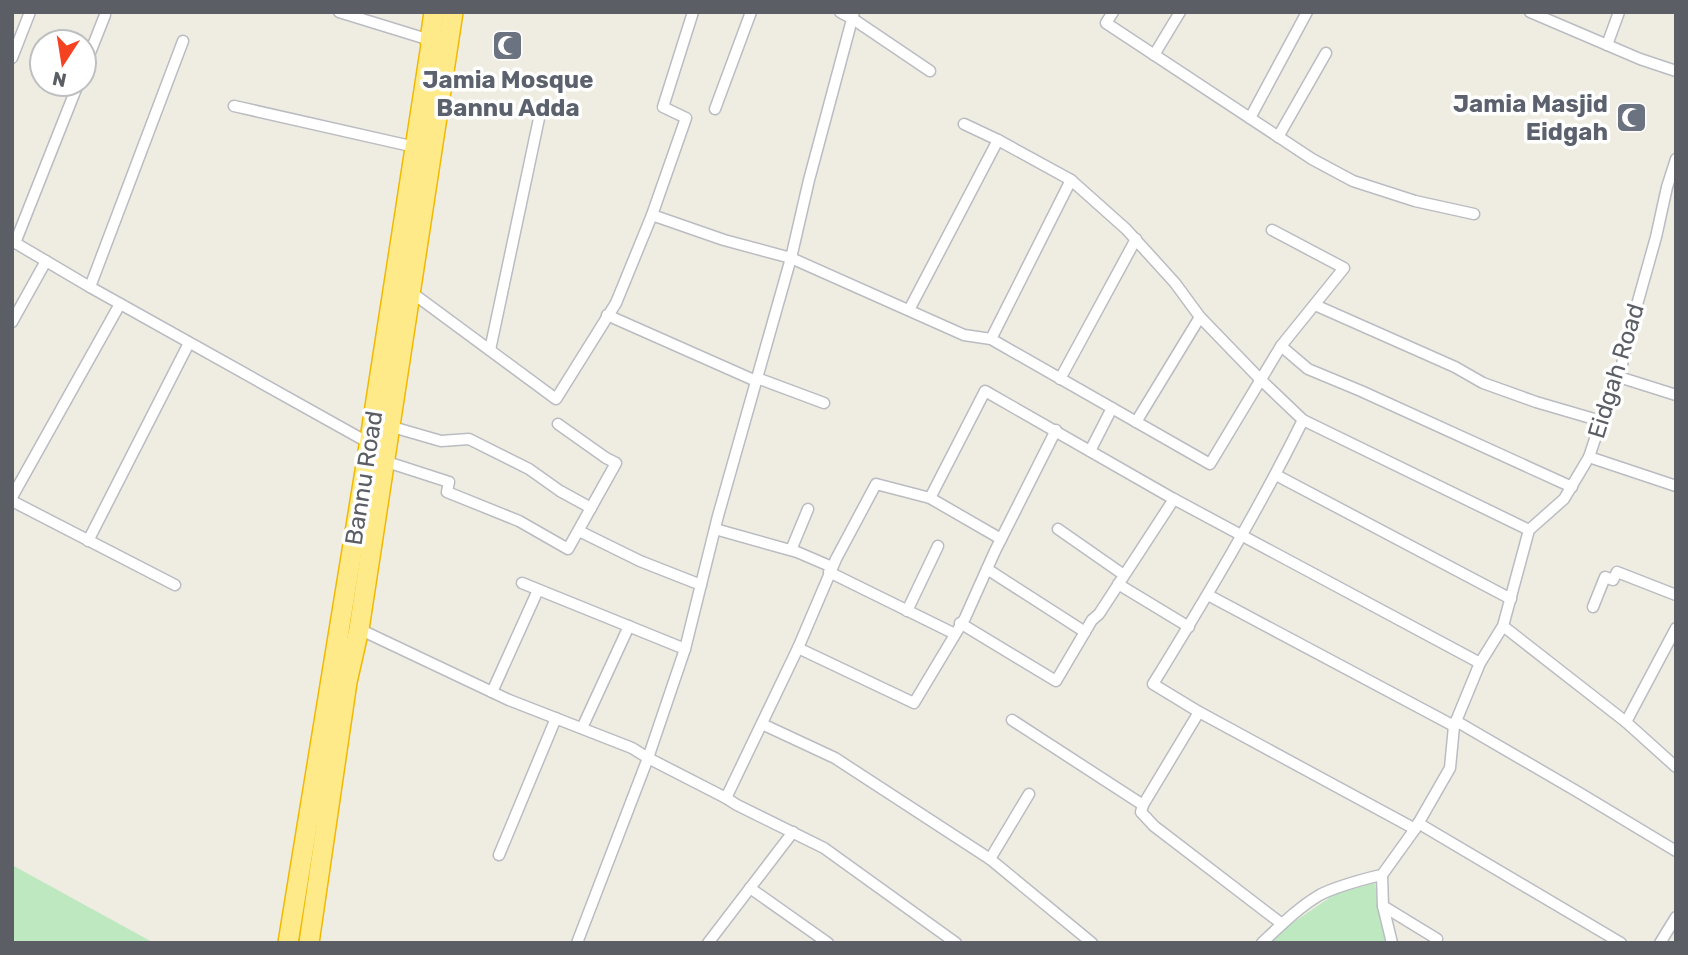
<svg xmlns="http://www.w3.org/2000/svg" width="1688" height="955" font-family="Rubik,sans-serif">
<rect width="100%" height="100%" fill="#efede2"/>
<g fill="#bde8c0">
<path d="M12,865L154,943H12Z"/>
<path d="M1375,883L1379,912L1386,943H1269L1288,926L1335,894Z"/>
</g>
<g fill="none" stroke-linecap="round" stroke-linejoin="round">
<defs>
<g id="street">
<path d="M339,12L430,40"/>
<path d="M840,12L853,19L930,71"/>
<path d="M854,12L809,180L791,258L718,516L685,649L648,758L726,798L798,648L836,559L876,484L930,498L985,391L1172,498L1480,663"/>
<path d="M1113,12L1106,23L1312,159L1353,181L1415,201L1474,214"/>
<path d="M1530,12L1640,59L1676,71"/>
<path d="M1607,45L1619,12"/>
<path d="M1154,55L1180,12"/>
<path d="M12,58L30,12"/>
<path d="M84,68L105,15"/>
<path d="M234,106L415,147"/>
<path d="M715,109L751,12"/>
<path d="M1250,118L1307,12"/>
<path d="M964,124L998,140L1071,180"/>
<path d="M1278,137L1326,53"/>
<path d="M652,215L686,118L663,107L693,12"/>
<path d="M12,241L90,287L369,443"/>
<path d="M15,243L78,84"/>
<path d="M90,287L183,41"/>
<path d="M411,292L556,399L616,303L652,215L724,240L791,258L964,335L991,339L1210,464L1281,346L1344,268L1272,230"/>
<path d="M1315,305L1455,367L1483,383L1536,402L1601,421"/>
<path d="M909,310L998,140"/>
<path d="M607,315L756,381"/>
<path d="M12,322L46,261"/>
<path d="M991,339L1071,180L1126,229L1175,283L1200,317L1260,379L1303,420L1529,530"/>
<path d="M1281,346L1308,369L1361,391L1572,487"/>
<path d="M490,350L541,109"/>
<path d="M1619,377L1676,395"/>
<path d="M757,378L824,403"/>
<path d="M1060,379L1136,239"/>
<path d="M1303,420C1258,511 1206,598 1153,684L1199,712L1415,829"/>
<path d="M1136,422L1200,317"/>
<path d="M389,426L441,441L469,439L529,469L560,491L591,508"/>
<path d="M1090,451L1112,408"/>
<path d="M1589,457L1676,486"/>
<path d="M384,461L449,482L447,492L519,521L568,549L616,463L606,458L558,424"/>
<path d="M1276,475L1511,599"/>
<path d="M12,497L120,304"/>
<path d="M930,498L1001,539"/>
<path d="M12,501L175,585"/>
<path d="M715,529L797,552L832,567"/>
<path d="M1058,529L1124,575"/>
<path d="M579,531L640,561L701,585"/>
<path d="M88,541L189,343"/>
<path d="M791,550L808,509"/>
<path d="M987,569L1085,632"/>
<path d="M829,572L955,634"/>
<path d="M522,583L685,649"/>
<path d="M1118,584L1189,627"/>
<path d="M1208,595L1454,726"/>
<path d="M1593,607L1605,577L1613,580L1617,572L1676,595"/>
<path d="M907,611L938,546"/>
<path d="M960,623L1056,681L1092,620L1099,614L1174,499"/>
<path d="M1503,626L1626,722L1676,767"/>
<path d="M359,629L509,700L632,748L648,758L577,943"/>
<path d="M798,648L914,703L965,618L995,551L1056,430"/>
<path d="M492,692L538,590"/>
<path d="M1199,712L1143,805L1141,812L1154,826L1282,924"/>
<path d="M1012,720L1143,805"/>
<path d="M1456,721L1578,792L1676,851"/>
<path d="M1626,722L1676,628"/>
<path d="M762,724L835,758L990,859L1092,943"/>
<path d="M582,728L629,626"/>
<path d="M726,798L737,805L824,848L956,943"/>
<path d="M1418,823L1621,943"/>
<path d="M499,855L556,718"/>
<path d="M990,859L1029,794"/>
<path d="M750,888L828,943"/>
<path d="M1383,906L1437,939L1435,943"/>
<path d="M708,943L793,832"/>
<path d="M1262,943C1280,926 1298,908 1318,896C1331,888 1367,878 1382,875"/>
<path d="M1392,943L1383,906L1382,875L1415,829L1450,768L1454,726L1480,663L1503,626L1529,530L1564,499L1589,457L1601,421L1619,377L1631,326L1656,237L1667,187L1676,159"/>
<path d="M1660,943L1676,917"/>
</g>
<g id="highway">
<path d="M288,943L366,465L431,45L430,40L434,12"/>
<path d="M309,943L347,682L359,629L453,12"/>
</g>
</defs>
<use href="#street" stroke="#babcc2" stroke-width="13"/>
<use href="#highway" stroke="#f1b900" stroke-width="22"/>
<use href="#street" stroke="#fff" stroke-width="10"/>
<use href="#highway" stroke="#ffea89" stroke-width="19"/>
</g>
<defs>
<symbol id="mosque-square" viewBox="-11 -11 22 22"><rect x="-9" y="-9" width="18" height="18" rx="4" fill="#6b7280" stroke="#fff"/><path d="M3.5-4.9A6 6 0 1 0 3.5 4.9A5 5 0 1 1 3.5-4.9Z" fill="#fff"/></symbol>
</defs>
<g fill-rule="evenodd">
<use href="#mosque-square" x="490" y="28" width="35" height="35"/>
<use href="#mosque-square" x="1614" y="100" width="35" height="35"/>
</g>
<g text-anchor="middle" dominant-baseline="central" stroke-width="7" stroke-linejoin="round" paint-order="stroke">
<g font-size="24" font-weight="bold" fill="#5b616d" stroke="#fff">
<text x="508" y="80">Jamia Mosque<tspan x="508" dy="28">Bannu Adda</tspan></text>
<text x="1608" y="104" text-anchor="end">Jamia Masjid<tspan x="1608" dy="28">Eidgah</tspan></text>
</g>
<g font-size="24" fill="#5b5e64" stroke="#fff">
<text transform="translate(1616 371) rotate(-73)">Eidgah Road</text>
<text transform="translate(364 478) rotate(-81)">Bannu Road</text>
</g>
</g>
<rect width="1688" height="955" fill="none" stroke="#5b5e64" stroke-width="28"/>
<g transform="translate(63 63) rotate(192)"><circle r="33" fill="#ffffff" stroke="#bdbfc1" stroke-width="2"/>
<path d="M0-5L12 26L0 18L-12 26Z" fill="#f54322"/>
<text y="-10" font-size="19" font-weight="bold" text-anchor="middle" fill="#5b5e64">N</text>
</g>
</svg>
